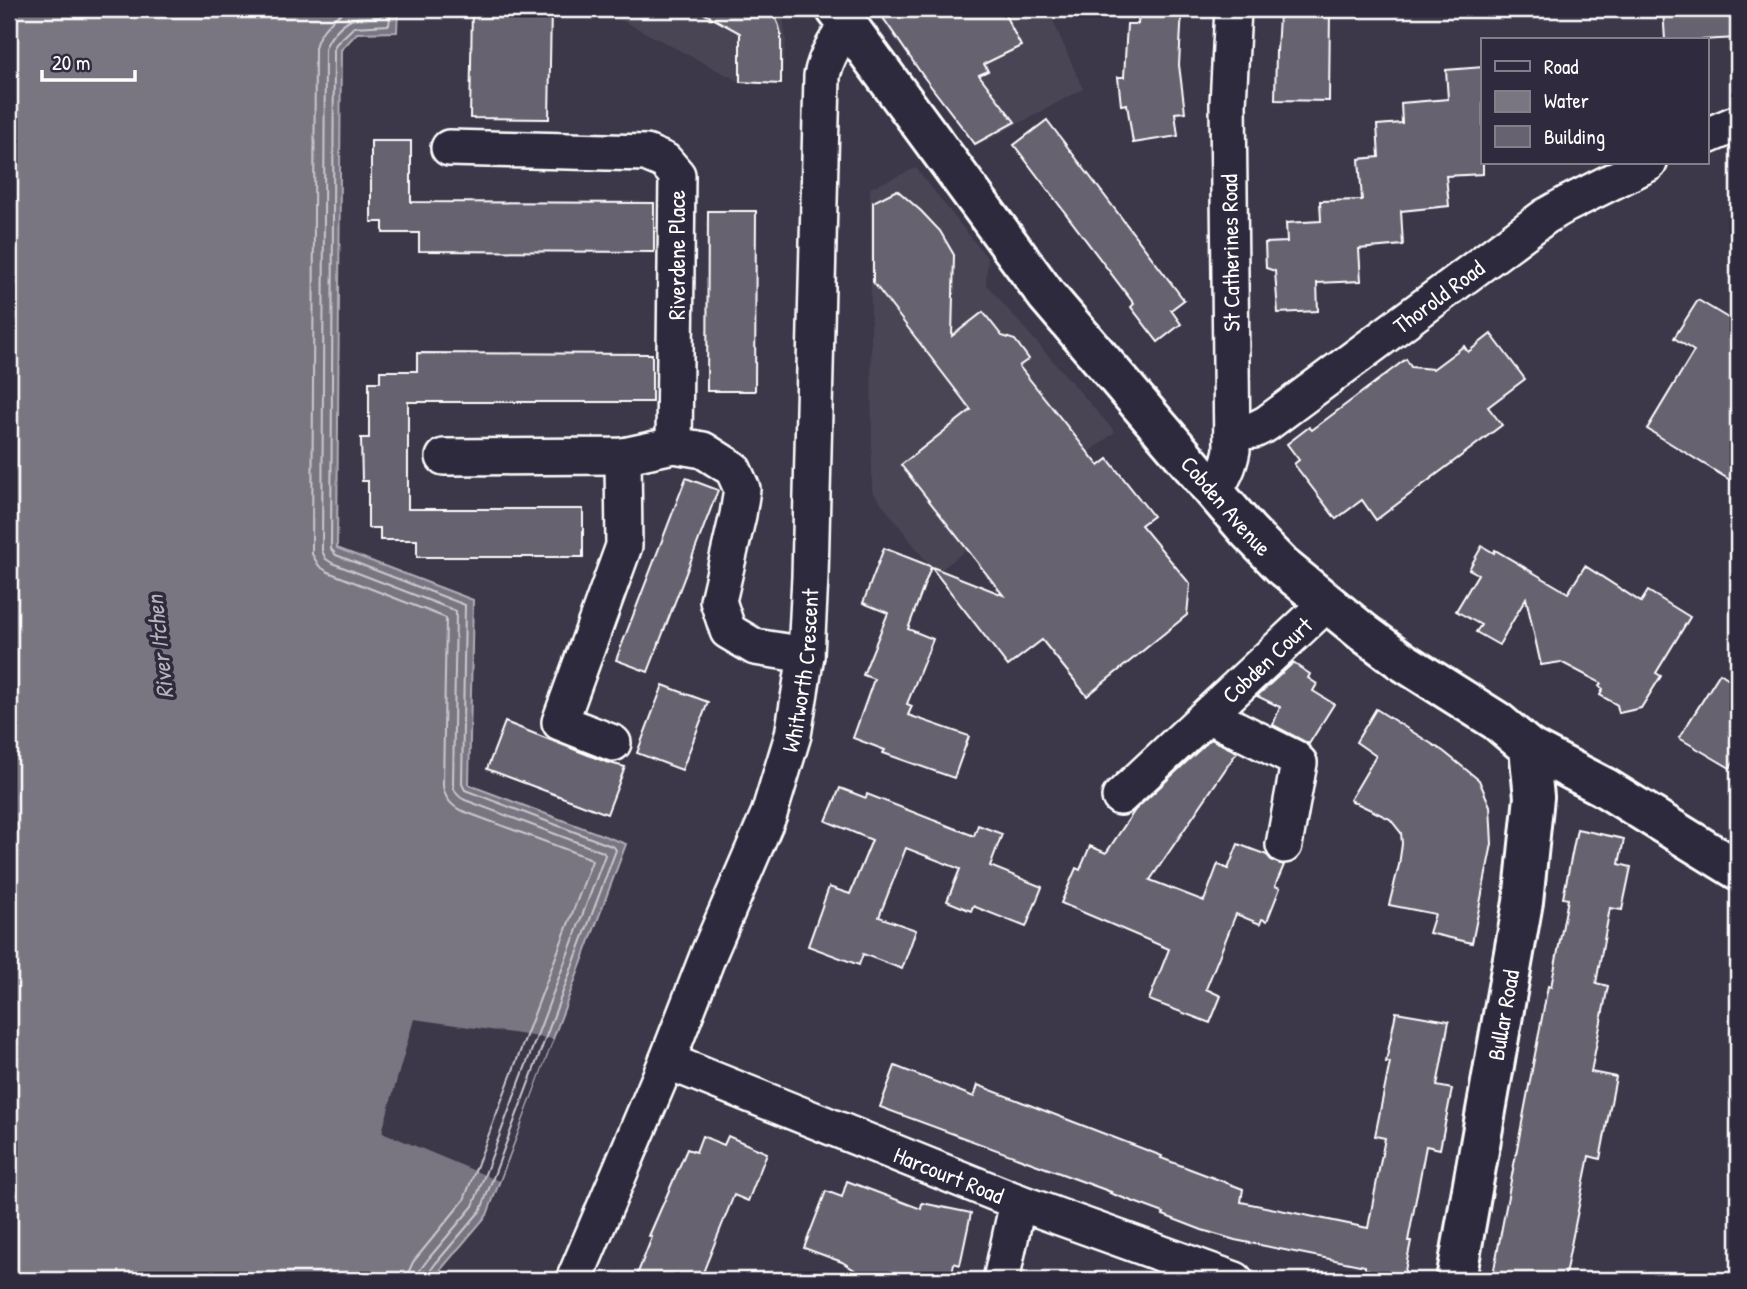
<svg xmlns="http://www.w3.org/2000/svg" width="1747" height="1289" font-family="'Patrick Hand',sans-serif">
<rect width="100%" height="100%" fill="#3c3749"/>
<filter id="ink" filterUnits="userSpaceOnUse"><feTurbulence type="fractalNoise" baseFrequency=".0143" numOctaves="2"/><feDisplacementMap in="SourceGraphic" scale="14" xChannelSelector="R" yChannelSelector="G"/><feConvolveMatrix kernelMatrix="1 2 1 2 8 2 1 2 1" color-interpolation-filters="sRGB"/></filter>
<g filter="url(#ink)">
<g fill="#494455">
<path d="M600,9H782L786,40L781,84L740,82Z"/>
<path d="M876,9H1048L1083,89L975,147L884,25Z"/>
<path d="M916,168L988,259L986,284L1115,432L936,574L872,491L870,188Z"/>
</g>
<path fill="#797682" stroke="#afadb4" stroke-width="2" d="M9,9H398L397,32L357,33L341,50L337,548L473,600L469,785L626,844L487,1215L432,1280H9Z"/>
<path fill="#3c3749" d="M414,1019L553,1039L499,1181L382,1132Z"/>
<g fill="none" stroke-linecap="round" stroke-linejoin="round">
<g stroke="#c9c8cd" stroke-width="2">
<path d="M349,9C334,16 318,32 315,48L312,554L319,566L328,572L446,618L443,785C444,796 449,804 460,810L589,858L592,861L464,1200L413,1262L409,1271L408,1280"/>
<path d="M382,9V15L379,17C371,17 359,16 351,19C341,24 328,38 325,49L322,551L326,559L332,563L456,611L453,784C454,792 458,797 465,800L603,852L605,855L473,1206L429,1258L420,1270L419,1280"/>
<path d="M391,9L389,25L354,27L336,44L334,49L331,549L336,555L465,605L462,784L465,790L614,847L616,850L481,1210L436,1263L428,1274L427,1280"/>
</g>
</g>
<g fill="#666270" stroke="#fff" stroke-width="2">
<path d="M472,9H551L549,119L470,118Z"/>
<path d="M696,9H772L779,26L781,35V84L740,82V33Z"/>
<path d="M877,9H1002L1021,46L984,64L988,71L979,75L1015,122L975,144L923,76Z"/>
<path d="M1139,9H1182L1179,65L1185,112L1175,113L1178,136L1133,143L1127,104L1121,105L1118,77H1124L1127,24H1138Z"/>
<path d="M1282,9H1330L1329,101L1275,100L1276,51H1277L1279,16H1281Z"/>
<path d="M1663,9H1738V38L1701,40H1665Z"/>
<path d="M1483,67V174L1446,176L1449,206L1401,211L1403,245L1359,249L1361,281L1317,283L1318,311L1278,313L1275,271L1266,268L1265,243L1287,242L1286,223L1321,221L1320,201L1362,200L1359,159L1379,157L1377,125L1402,123L1401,103L1448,99L1446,70Z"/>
<path d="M1047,120L1184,300L1171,310L1181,324L1158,342L1131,307L1134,304L1014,145Z"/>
<path d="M371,141H411V202L654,203V252L419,251V233H383V222H371Z"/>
<path d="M897,190L921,211L940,231L954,255L952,336L983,312L1002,336L1015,340L1029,359L1019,366L1099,466L1108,459L1153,516L1141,525L1190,584L1187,615L1087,696L1042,640L1008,666L931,567L908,629L933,639L907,704L912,706L908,715L969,736L954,778L883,753L885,750L853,738L874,679L863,675L888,613L863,603L884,548L1003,595L901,465L971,410L873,282V202Z"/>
<path d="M708,211H756L755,391H707Z"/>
<path d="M1698,300L1738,324V485L1647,429L1694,351L1674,338Z"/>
<path d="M1491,334L1525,379L1488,407L1502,425L1376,520L1362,500L1336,519L1294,464L1299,460L1287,444L1309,427L1312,430L1406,359L1411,367L1433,369L1464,346L1468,352Z"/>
<path d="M417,353L652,354V402H408V509H583V557H417V540H380V528H368V481H362L361,438H369V382H380V371H417Z"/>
<path d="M686,478L718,490L648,672L616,660Z"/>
<path d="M1482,546L1494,553L1495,550L1568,593L1585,566L1641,602L1648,591L1690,617L1656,673L1661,676L1641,708L1619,713L1617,705L1600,695L1603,689L1599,686L1601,683L1561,662L1541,665L1526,598L1499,645L1476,632L1481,625L1456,611L1478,574L1469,569Z"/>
<path d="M1293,663L1310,674L1308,678L1317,684L1313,691L1334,704L1309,744L1273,725L1280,707L1257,696Z"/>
<path d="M1720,673L1738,685V755L1730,768L1679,738Z"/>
<path d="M663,685L708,702L682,770L637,753Z"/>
<path d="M1376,709L1443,751L1479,780L1490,806L1492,844L1472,943L1429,933L1435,914L1389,905L1399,865L1402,844L1401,833L1390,819L1350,800L1376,756L1356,742Z"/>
<path d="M505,722L606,762L625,767L607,814L487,769Z"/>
<path d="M1211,739L1237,752L1150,880L1204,901L1218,864L1228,869L1238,844L1267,855L1272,861L1284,865L1275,886L1280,888L1267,921L1262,919L1260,924L1236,914L1206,989L1221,996L1210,1023L1149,1000L1169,949L1061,903L1076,868L1080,870L1090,846L1106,853L1135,810Z"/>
<path d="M840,788L866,798L867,794L974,836L978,825L1002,834L990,866L1042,887L1026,927L973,906L971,911L947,901L960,869L906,848L879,917L916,930L902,969L863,954L859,965L808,946L829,887L850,894L872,840L826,821Z"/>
<path d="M1577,829L1624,839L1619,864L1631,867L1622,910L1610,908L1596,983L1608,986L1591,1072L1616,1077L1600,1159L1589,1156L1564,1280H1492L1548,986L1551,987L1568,899L1563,898Z"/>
<path d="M1396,1012L1449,1021L1437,1086L1452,1089L1440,1149L1426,1146L1408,1241H1411L1404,1276L1365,1269V1266L1235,1240L1202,1230L1163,1215L1164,1213L1110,1193L1111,1192L880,1107L895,1066L974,1097L978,1085L1162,1156L1161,1158L1243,1189L1241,1202L1368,1228L1385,1138L1375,1136L1390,1062H1386Z"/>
<path d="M702,1136L724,1145L728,1136L767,1153L748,1201L734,1195L700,1280H635L652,1237L649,1236L687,1149L696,1152Z"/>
<path d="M847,1181L921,1209L922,1203L971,1213L960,1265L954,1263L951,1280H870L842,1262L804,1248L826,1191L842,1197Z"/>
</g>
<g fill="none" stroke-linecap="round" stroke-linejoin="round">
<defs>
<g id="minor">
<path d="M1707,136L1738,123"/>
<path d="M449,148L646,153L665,161L677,175L674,445"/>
<path id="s1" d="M1232,432L1254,430L1266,424L1546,216L1567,204L1649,163"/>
<path d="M444,457L623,456L674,445L703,450L733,469L742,489L738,515L718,601L728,631L755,647L806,655"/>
<path d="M1213,491C1223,479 1229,467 1232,450L1228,104L1233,9"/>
<path d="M1208,715L1294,758L1299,763L1284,845"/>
<path d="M613,743L560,722L624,546L623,456"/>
<path id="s2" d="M1120,797L1327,603"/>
<path id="s3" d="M667,1061L1018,1202L1235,1280"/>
<path id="s4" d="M574,1280L667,1061L709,953L769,814L793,735L806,655L810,577L822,76C826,56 836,41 848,25"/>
<path d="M1001,1280L1018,1202"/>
</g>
<path id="tertiary" d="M1529,748L1604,787L1738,870"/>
<g id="primary">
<path id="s5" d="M836,9L1047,296L1248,531L1282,566L1364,633L1402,661L1497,721L1529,748L1534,797L1523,902L1456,1280"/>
</g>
</defs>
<use href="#minor" stroke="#fff" stroke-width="40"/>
<use href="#tertiary" stroke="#fff" stroke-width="44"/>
<use href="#primary" stroke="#fff" stroke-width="44"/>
<use href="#minor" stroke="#2f2a3d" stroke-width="35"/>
<use href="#tertiary" stroke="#2f2a3d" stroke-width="38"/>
<use href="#primary" stroke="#2f2a3d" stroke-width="38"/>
</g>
</g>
<g text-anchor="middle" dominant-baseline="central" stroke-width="7" stroke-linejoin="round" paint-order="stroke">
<g font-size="23" fill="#fff" stroke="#2f2a3d">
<text transform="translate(1230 253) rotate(-91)">St Catherines Road</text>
<text transform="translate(676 255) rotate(-90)">Riverdene Place</text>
<text stroke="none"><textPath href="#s1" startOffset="250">Thorold Road</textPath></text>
<text stroke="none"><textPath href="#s5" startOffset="632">Cobden Avenue</textPath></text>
<text stroke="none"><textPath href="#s2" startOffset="201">Cobden Court</textPath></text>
<text stroke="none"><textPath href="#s4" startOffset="653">Whitworth Crescent</textPath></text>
<text transform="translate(1503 1015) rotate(-80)">Bullar Road</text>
<text stroke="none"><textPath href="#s3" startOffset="304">Harcourt Road</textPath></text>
</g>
<g font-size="24" font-style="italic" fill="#b5b4ba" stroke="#2f2a3d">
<text transform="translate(159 647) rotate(-96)">River Itchen</text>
</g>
</g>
<rect width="1747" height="1289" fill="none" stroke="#2f2a3d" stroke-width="35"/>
<rect x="18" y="18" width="1712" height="1254" fill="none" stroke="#fff" stroke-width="2.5" filter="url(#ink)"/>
<rect x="1481" y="38" width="228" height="126" fill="#2f2a3d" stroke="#827f8b" stroke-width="2"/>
<rect x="1495" y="61" width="35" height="10" fill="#2f2a3d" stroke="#827f8b" stroke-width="2"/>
<text x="1544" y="74" font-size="21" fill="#ffffff">Road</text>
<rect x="1495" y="91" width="35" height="21" fill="#797682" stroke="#827f8b" stroke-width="2"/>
<text x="1544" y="108" font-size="21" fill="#ffffff">Water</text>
<rect x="1495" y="126" width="35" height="21" fill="#666270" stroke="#827f8b" stroke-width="2"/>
<text x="1544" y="144" font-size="21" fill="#ffffff">Building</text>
<path d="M42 70v10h93v-10" fill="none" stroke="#ffffff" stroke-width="3.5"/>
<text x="52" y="70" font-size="21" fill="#ffffff" stroke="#2f2a3d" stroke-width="5" paint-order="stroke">20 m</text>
</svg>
